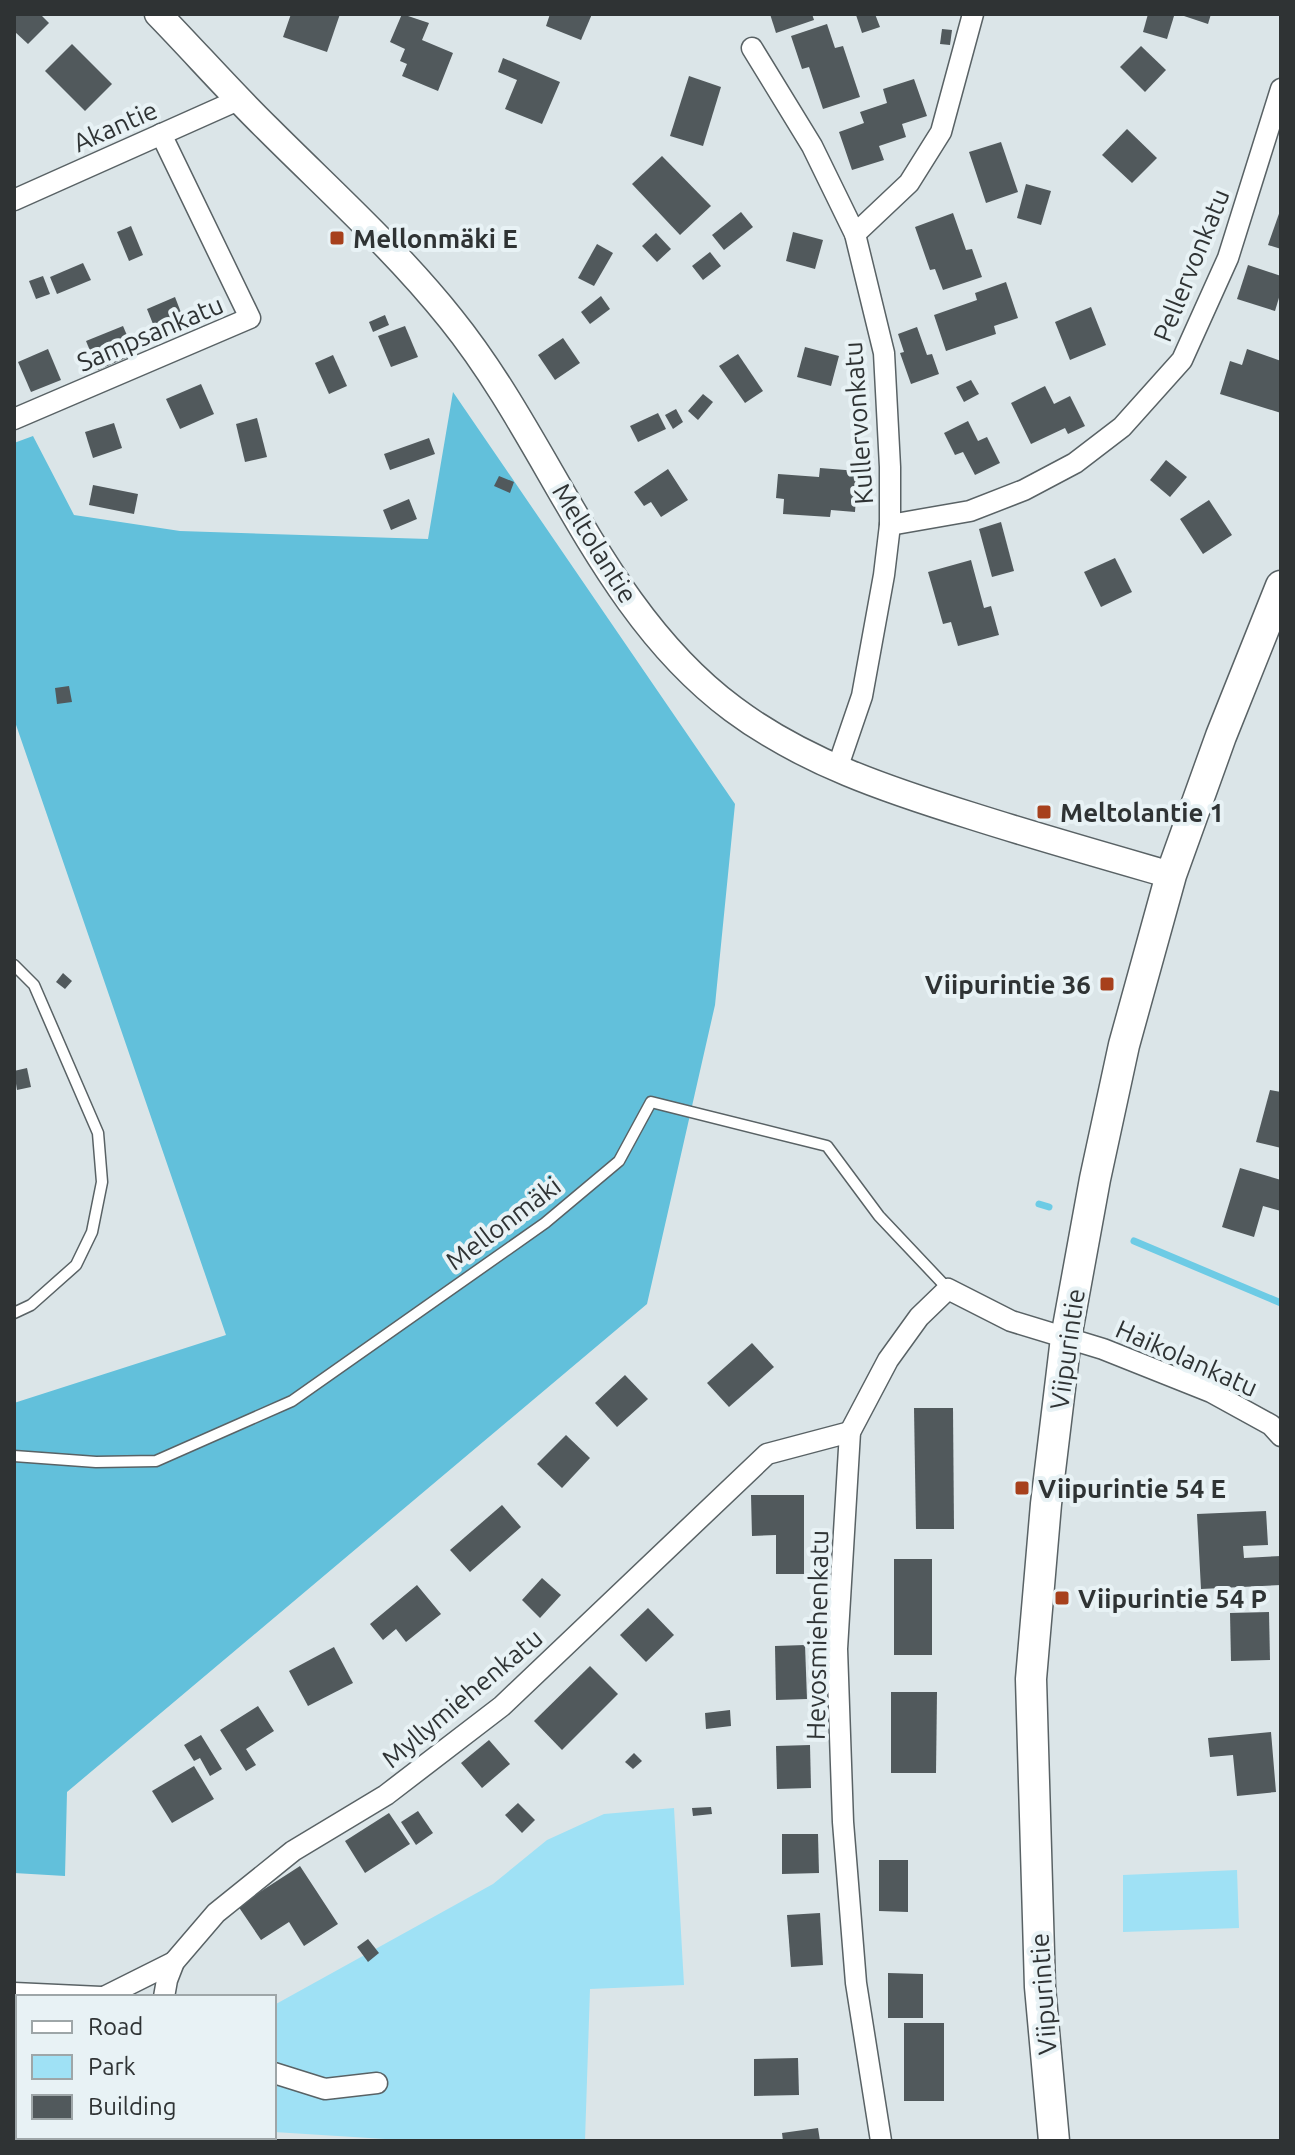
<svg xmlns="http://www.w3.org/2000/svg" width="1295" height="2155" font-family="Ubuntu,sans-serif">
<rect width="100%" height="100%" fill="#dbe5e8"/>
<g fill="#9fe1f5">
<path d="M674,1808L684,1985L590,1989L585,2141H417L274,2132V2008L276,2004L493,1884L547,1840L604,1814Z"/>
<path d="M1237,1870L1239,1928L1123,1932V1875Z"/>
</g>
<path fill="#62c0db" d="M453,392L735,804L715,1005L647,1304L67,1792L65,1876L14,1873V1403L226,1335L14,719V443L33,436L74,515L180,531L428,539Z"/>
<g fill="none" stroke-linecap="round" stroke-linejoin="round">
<g stroke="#6dcbe5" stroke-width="7">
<path d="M1039,1204L1049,1207"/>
<path d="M1134,1241L1281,1303"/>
</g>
</g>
<g fill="#51595c">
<path d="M14,14H40L49,23L28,44L14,31Z"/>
<path d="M291,14H340L327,52L283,37Z"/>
<path d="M402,14L429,23L422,40L453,53L438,91L402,76L407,64L400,61L405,49L390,42Z"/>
<path d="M550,14H592L581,40L546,26Z"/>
<path d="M770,14H812L814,20L776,33Z"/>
<path d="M875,14L880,27L862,33L856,15Z"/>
<path d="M1148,14L1174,16L1167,39L1143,32Z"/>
<path d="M1178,14H1211L1208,24Z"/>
<path d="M827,24L835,48L843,46L860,97L823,109L809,67L802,69L791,36Z"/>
<path d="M942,29L952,30L950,45L940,44Z"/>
<path d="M72,44L112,84L85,111L45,71Z"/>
<path d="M1141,46L1166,70L1145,92L1120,67Z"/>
<path d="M503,58L560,82L542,124L505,109L517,80L498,72Z"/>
<path d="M689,76L721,87L703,146L670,136Z"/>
<path d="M914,79L927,116L902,124L906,137L879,146L884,160L852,170L839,132L864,123L860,112L887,103L883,89Z"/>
<path d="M1127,129L1157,158L1132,183L1102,155Z"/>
<path d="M1001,142L1018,192L986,203L969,152Z"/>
<path d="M662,156L711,206L680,235L632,184Z"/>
<path d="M1026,184L1051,191L1041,225L1017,218Z"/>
<path d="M1281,208V249L1268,245Z"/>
<path d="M741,212L753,227L724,250L712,235Z"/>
<path d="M953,213L966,250L972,249L982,277L943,290L935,269L930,270L915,227Z"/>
<path d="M131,226L143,255L129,261L117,232Z"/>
<path d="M793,232L823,240L815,269L786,261Z"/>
<path d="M656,233L671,249L657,262L642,246Z"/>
<path d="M597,244L613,253L594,286L578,278Z"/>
<path d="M710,252L721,266L703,280L692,266Z"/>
<path d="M83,263L91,280L57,294L50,277Z"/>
<path d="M1248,265L1281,276V291L1275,311L1237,299Z"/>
<path d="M43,276L50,294L36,299L29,281Z"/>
<path d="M1006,282L1018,318L994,326L996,334L946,351L934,315L977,300L975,293Z"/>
<path d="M601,296L610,309L590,324L581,312Z"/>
<path d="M175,297L185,323L157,334L147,309Z"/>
<path d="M1091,307L1106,345L1070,360L1055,322Z"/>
<path d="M385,315L389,325L373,332L369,322Z"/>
<path d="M123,326L135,354L98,370L86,341Z"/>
<path d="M405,326L418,357L391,367L378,336Z"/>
<path d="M917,327L927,355L932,354L939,374L911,384L900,353L904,352L898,334Z"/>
<path d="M563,338L580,363L555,380L538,355Z"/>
<path d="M805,347L839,356L831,386L797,377Z"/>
<path d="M48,349L61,380L31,392L18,362Z"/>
<path d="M1247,349L1281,361V413L1220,394L1230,361L1242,365Z"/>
<path d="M738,354L763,391L745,403L719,366Z"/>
<path d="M333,355L347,386L329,394L315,363Z"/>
<path d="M971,380L979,394L964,402L956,387Z"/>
<path d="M201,384L214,414L180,429L166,399Z"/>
<path d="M1045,386L1054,404L1070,396L1085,426L1068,434L1065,428L1031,444L1011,403Z"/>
<path d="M703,394L713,402L698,420L688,411Z"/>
<path d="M676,409L683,422L673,429L665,415Z"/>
<path d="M658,413L666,429L638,442L630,426Z"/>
<path d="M257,418L267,457L245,462L236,424Z"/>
<path d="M968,421L978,441L987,437L1000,463L975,475L963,452L955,455L944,433Z"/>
<path d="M114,423L122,448L93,458L85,432Z"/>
<path d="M429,438L435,454L390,470L384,454Z"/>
<path d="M1166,460L1187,477L1170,497L1150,480Z"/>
<path d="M820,468L858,471L855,512L831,510L830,517L783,514L784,499L776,498L778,474L819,477Z"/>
<path d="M668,469L688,500L661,517L651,502L644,506L634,492Z"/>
<path d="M499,476L514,482L510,493L494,486Z"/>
<path d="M93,485L138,494L134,514L89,505Z"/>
<path d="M409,499L417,519L391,530L383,510Z"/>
<path d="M1209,500L1232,535L1203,554L1180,519Z"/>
<path d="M1001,522L1014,571L992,577L979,529Z"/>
<path d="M1115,558L1132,592L1101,607L1084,572Z"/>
<path d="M971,560L984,608L991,606L999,635L958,646L951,622L943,624L928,572Z"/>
<path d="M69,686L72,702L57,704L55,688Z"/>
<path d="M63,973L72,981L65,989L56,982Z"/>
<path d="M27,1068L31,1087L17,1090L14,1071Z"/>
<path d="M1270,1090L1281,1092V1148L1256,1142Z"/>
<path d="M1240,1168L1281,1180V1211L1263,1206L1254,1237L1222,1227Z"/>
<path d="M752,1343L774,1367L729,1407L707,1383Z"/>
<path d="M625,1375L648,1399L617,1427L595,1403Z"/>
<path d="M914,1408H953L954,1529H916Z"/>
<path d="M566,1435L590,1458L562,1488L537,1464Z"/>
<path d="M751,1495H804V1574H776V1535L752,1536Z"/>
<path d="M502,1505L521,1527L470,1572L450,1550Z"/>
<path d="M1266,1511L1268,1545L1243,1546L1244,1558L1281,1556V1585L1201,1589L1197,1514Z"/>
<rect x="894" y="1559" width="38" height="96"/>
<path d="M542,1578L561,1595L540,1618L522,1600Z"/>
<path d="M417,1585L441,1614L406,1642L396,1629L383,1640L370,1624Z"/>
<path d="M648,1608L674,1635L646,1662L620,1635Z"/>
<path d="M1269,1612L1270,1660L1231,1661L1230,1613Z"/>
<path d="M805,1645L807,1699L776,1700L775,1646Z"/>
<path d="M334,1647L353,1683L308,1706L289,1671Z"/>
<path d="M590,1666L618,1694L562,1750L534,1721Z"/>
<path d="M891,1692H937L936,1773H891Z"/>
<path d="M258,1706L274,1731L246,1749L256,1765L246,1771L220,1730Z"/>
<path d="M730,1710L731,1726L706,1729L705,1713Z"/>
<path d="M1271,1732L1276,1792L1237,1796L1233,1755L1210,1757L1208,1738Z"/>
<path d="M201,1735L222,1769L210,1776L200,1758L194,1761L184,1745Z"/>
<path d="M489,1740L510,1764L482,1788L461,1763Z"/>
<path d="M810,1745L811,1788L777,1789L776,1746Z"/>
<path d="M634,1753L642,1761L633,1769L625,1762Z"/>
<path d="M194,1766L214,1799L172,1823L152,1791Z"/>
<path d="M518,1803L535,1820L522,1833L505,1815Z"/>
<path d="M711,1807L712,1814L693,1816L692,1808Z"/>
<path d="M418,1811L433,1833L416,1845L401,1822Z"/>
<path d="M389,1813L410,1844L365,1873L345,1841Z"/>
<path d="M782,1834H818L819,1873L782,1874Z"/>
<path d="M879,1860H908V1912L879,1911Z"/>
<path d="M300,1866L338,1924L304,1946L289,1922L261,1940L238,1906Z"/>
<path d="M820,1913L823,1965L791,1967L787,1915Z"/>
<path d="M368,1939L379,1953L368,1962L357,1947Z"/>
<path d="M888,1973L923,1974V2018H888Z"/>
<rect x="904" y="2023" width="40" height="78"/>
<path d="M798,2058L799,2095L754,2096V2059Z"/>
<path d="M818,2128L820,2141H783L782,2133Z"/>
</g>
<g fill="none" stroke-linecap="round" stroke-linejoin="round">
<defs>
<g id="service">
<path d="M14,965L34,985L98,1133L102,1182L92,1232L76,1265L31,1305L14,1313"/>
<path d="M14,1456L96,1462L156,1461L292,1401L545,1223L619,1161L651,1102L827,1146L879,1216L948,1289"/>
</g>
<g id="minor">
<path d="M752,48L812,146L855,234L884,353L890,467V525L884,575L862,696L837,769"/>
<path d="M14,200L238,100"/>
<path d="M855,234L909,183L941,132L973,14"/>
<path d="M14,419L250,318L161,134"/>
<path d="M890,525L970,511L1024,490L1075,463L1122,427L1182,360L1228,258L1281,89"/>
<path d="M14,1993L101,1997"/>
<path d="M104,1997L174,1962"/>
<path d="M164,1997L167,1980L174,1962L216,1913L293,1851L386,1795L502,1706L767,1454L850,1432"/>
<path d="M274,2073L325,2089L377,2083"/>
<path d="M153,2141L154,2137"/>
<path d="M881,2141L856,1983L843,1822L837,1649L850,1432L888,1360L919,1317L948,1289L1011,1321L1103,1349L1211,1392L1271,1425L1281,1436"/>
</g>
<path id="tertiary" d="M158,14C195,52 230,92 268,129C330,191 396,250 451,319C551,443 601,611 733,709C804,762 888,790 972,816C1038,837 1105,856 1171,875"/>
<path id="secondary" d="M1054,2141L1040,1987L1031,1679L1046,1504L1066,1338L1095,1179L1124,1045L1171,875L1221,736L1281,586"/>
</defs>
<use href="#service" stroke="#596265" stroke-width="13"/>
<use href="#minor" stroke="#596265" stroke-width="23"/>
<use href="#tertiary" stroke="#596265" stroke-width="29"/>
<use href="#secondary" stroke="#596265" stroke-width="33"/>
<use href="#service" stroke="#fff" stroke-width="10"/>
<use href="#minor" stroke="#fff" stroke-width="20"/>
<use href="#tertiary" stroke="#fff" stroke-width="26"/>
<use href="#secondary" stroke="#fff" stroke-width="30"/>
</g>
<g fill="#a7401c" stroke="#e8f2f5" stroke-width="3">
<rect x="329" y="230" width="16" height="16" rx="4"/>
<rect x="1036" y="804" width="16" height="16" rx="4"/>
<rect x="1099" y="976" width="16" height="16" rx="4"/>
<rect x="1014" y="1480" width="16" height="16" rx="4"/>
<rect x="1054" y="1590" width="16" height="16" rx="4"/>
</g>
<g text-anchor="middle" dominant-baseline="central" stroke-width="8" stroke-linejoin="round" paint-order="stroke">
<g font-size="26" fill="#2f3334" stroke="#e8f2f5">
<text transform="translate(115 126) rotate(-24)">Akantie</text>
<text transform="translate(1191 265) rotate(-68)">Pellervonkatu</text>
<text transform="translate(150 333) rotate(-23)">Sampsankatu</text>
<text transform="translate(858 423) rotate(-94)">Kullervonkatu</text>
<text transform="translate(595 543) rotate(58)">Meltolantie</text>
<text transform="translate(503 1223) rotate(-37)">Mellonmäki</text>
<text transform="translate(1067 1349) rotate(-82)">Viipurintie</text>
<text transform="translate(1187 1358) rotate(24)">Haikolankatu</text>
<text transform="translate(817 1635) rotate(-89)">Hevosmiehenkatu</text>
<text transform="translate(462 1698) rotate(-40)">Myllymiehenkatu</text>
<text transform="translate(1043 1994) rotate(-94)">Viipurintie</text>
</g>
<g font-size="26" font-weight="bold" fill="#2f3334" stroke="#e8f2f5" text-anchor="start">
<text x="353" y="238">Mellonmäki E</text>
<text x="1060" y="812">Meltolantie 1</text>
<text x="1091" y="984" text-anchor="end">Viipurintie 36</text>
<text x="1038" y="1488">Viipurintie 54 E</text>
<text x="1078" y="1598">Viipurintie 54 P</text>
</g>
</g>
<rect width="1295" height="2155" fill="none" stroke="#2f3334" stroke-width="32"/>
<rect x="16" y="1995" width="260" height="144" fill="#e8f2f5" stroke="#9ea6a8" stroke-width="2"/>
<rect x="32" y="2021" width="40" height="12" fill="#ffffff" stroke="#9ea6a8" stroke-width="2"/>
<text x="88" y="2035" font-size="24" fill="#2f3334">Road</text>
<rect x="32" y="2055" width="40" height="24" fill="#9fe1f5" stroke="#9ea6a8" stroke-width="2"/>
<text x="88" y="2075" font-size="24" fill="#2f3334">Park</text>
<rect x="32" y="2095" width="40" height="24" fill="#51595c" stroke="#9ea6a8" stroke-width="2"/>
<text x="88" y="2115" font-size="24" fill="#2f3334">Building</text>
</svg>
